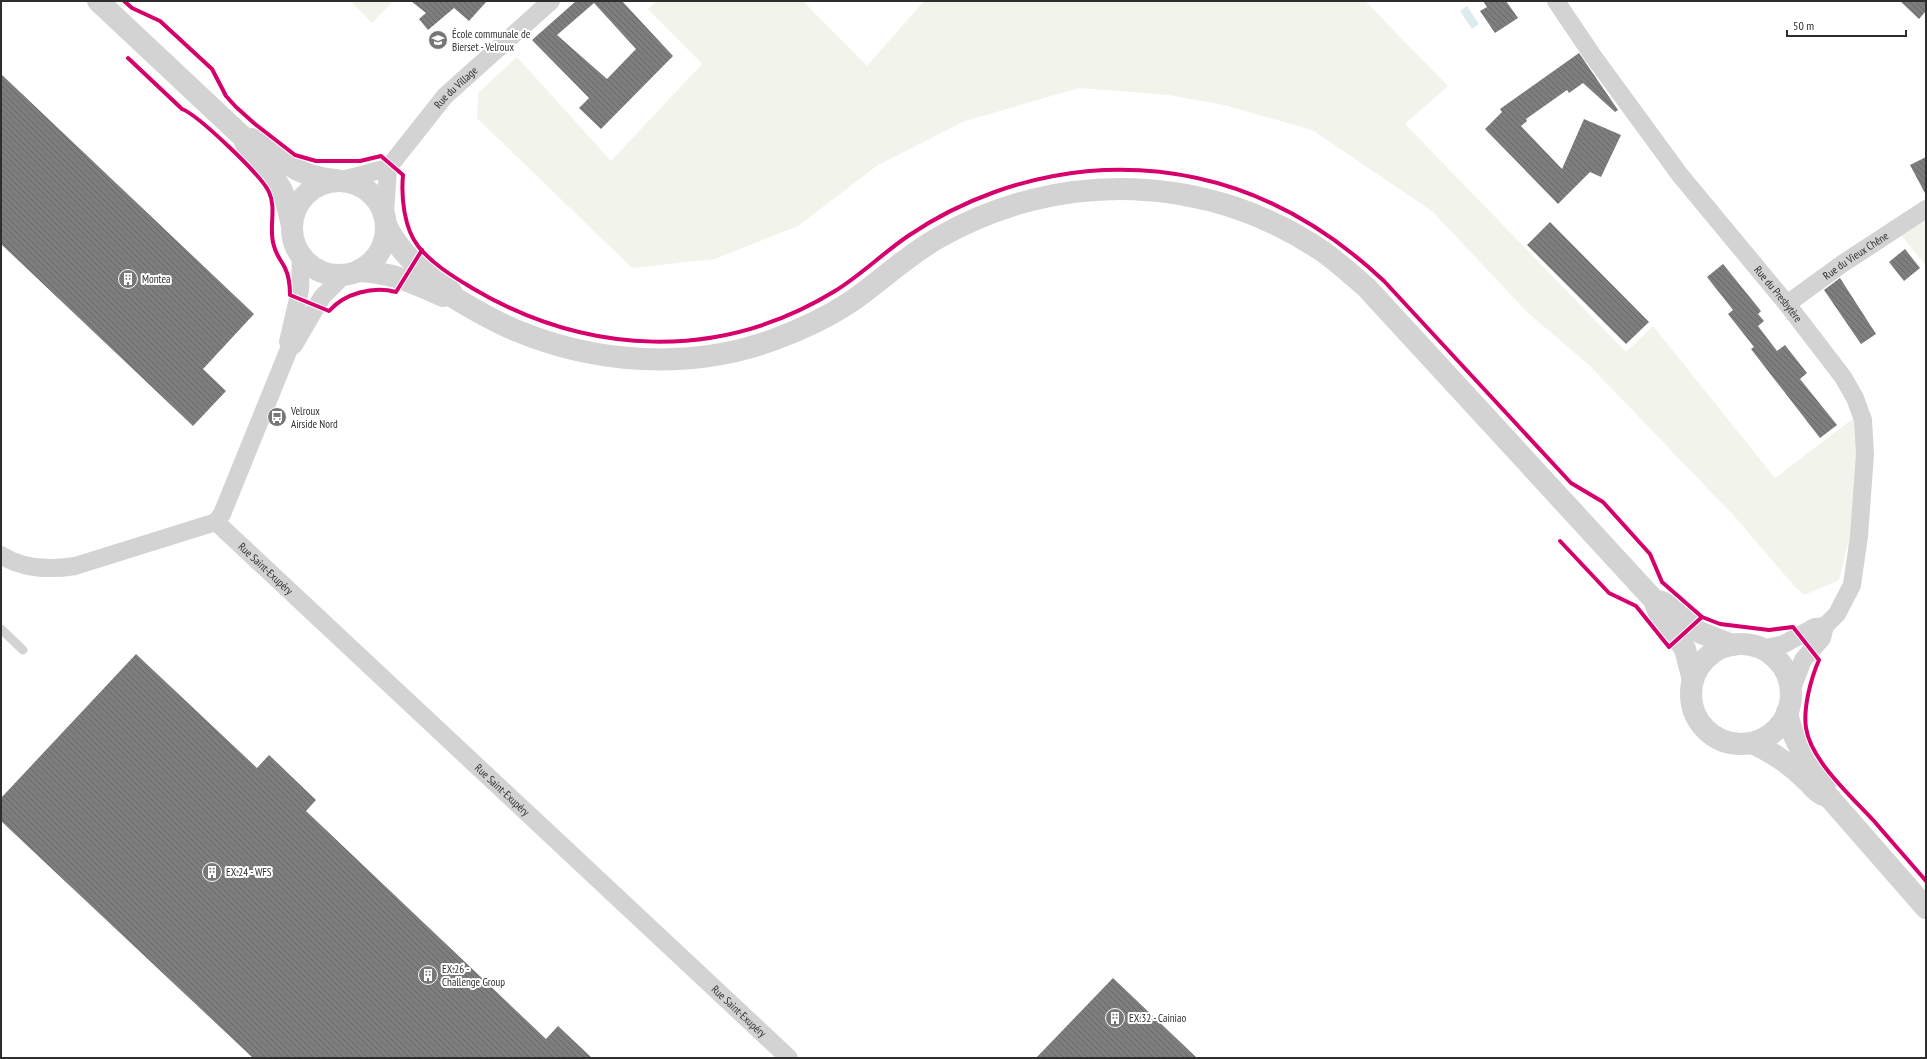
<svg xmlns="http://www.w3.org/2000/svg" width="1927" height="1059" font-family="'PT Sans Narrow',sans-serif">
<defs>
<pattern id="building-back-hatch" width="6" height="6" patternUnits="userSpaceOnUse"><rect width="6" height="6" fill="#7e7e7e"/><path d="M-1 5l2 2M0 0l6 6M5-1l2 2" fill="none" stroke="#686868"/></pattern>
</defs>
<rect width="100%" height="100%" fill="#fff"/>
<g fill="#f2f4ec">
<path d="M350,1H394L372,23Z"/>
<path d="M656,1H803L867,66L924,1H1365L1448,86L1405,124L1626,352L1653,326L1775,478L1855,417L1859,430L1854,520L1839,580L1804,595L1796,588L1735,517L1589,365L1528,313L1432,211L1312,130L1224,105L1168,95L1079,88L965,121L878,165L798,226L715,259L632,268L477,118L478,93L517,57L611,161L702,64L648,9Z"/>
<path d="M1926,214V266L1898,231Z"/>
</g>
<path fill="#daecf0" d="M1467,6L1479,24L1472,29L1460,11Z"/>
<g fill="url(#building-back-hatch)" fill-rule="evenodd">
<path d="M411,1H487L469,21L454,8L428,30L419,19L426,13Z"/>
<path d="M576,1H622L673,56L601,129L579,108L589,98L532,40ZM594,3L636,49L607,79L557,35Z"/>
<path d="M1483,1H1506L1518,18L1495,33L1480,11L1487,7Z"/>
<path d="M1900,1H1926V11L1919,19Z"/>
<path d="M1579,53L1618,110L1615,112L1583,83L1569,93L1567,90L1526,119L1527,121L1521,126L1562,169L1584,119L1621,135L1601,177L1590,172L1558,204L1485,129L1502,112L1500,109Z"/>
<path d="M1,74L254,314L203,369L226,391L193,426L1,244Z"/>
<path d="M1926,157V195L1910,165Z"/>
<path d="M1550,222L1649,322L1626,344L1527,245Z"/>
<path d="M1905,249L1920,268L1904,281L1889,262Z"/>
<path d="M1723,264L1761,311L1758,314L1764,321L1758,326L1777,351L1785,345L1807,373L1800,379L1837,425L1820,438L1751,349L1754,347L1728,314L1733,310L1707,277Z"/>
<path d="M1840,278L1876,334L1861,344L1824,290Z"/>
<path d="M136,654L257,768L269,755L316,800L306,811L546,1039L558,1026L592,1058H253L1,821V798Z"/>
<path d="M1113,978L1197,1058H1036Z"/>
</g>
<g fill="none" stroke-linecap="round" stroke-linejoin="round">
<path stroke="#d3d3d3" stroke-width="9" d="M1,629L23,650"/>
<g stroke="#d3d3d3" stroke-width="18">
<path id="s1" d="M1556,1L1593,56L1680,175L1787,304L1843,377L1855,398L1863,420L1865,454L1859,536L1852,585L1837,614L1825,626L1822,638L1803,660L1791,691"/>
<path id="s2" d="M342,180L388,168L445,96L551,1"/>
<path d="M385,214L388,168"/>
<path id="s3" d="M1787,304L1842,264L1926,209"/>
<path d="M288,342L300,290L301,256"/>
<path id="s4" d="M216,522L789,1058"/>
<path d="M1,555C23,569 50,570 75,566L216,522L222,514L289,349L294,345L322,297L344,275"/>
<path d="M1762,649L1784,644L1815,627L1825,626"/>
</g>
<g stroke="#d3d3d3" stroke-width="22">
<path d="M98,1L244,138C248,156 270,171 280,187C287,199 289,214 292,226"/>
<path d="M252,139C282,160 298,177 336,180"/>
<circle cx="339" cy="228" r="47"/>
<path d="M387,227C401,252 411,261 433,278C440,283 452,288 453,297C473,309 493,321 515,330C596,364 690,370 773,340C800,330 826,318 849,303C880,282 906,256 938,238C1059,168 1210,173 1325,253C1340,264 1353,276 1367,288L1654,600L1659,613L1685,649L1693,680"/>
<path d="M359,271C394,273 411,282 443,296"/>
<path d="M1659,601L1664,603L1699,632L1732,645"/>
<circle cx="1741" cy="694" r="50"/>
<path d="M1787,712C1792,740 1808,763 1825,784"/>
<path d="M1752,743C1772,752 1790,764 1806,780C1813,786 1819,796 1828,796L1926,908"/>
</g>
<defs>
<g id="cycleway">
<path d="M124,1L132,8L160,21L212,69L226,96L236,107L255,124L295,155L316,161H360L381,156L403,175C401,197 404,228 418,246C432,264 454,277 472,288C587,356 719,362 835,291C861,275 883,253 908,236C961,200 1024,177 1089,171C1204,162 1301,203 1384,281L1571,483L1603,502L1650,554L1662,582L1702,617L1720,624L1769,630L1793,627L1819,660C1811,678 1803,708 1806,728C1811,761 1852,797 1874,821C1891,841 1909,861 1926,881"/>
<path d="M128,58L182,109C198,115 262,176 269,192C277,209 268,229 274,246C276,255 281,260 285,268C289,276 290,286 290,295L329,311C345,293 373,286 396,292L422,250"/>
<path d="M1560,541L1609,593L1636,606L1669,647L1702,617"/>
</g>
</defs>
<use href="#cycleway" stroke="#fff" stroke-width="6"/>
<use href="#cycleway" stroke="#d6006c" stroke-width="4"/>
</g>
<defs>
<symbol id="school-disc" viewBox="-11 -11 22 22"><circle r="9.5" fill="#777" stroke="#fff"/><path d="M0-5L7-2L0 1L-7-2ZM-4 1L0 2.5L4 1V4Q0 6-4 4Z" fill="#fff"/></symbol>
<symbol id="building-disc" viewBox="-11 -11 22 22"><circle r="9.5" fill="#777" stroke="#fff"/><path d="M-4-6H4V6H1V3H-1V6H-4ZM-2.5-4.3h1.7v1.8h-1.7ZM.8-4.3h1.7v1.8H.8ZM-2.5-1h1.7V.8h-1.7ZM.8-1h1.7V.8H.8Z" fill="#fff"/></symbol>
<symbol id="bus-disc" viewBox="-11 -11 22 22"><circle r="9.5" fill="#777" stroke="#fff"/><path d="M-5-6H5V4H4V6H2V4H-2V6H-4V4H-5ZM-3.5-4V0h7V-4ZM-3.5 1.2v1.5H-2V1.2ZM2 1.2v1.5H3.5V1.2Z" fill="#fff"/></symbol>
</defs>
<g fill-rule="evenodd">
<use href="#school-disc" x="427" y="29" width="22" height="22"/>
<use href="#building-disc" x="117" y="268" width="22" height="22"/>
<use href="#bus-disc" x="266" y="406" width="22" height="22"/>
<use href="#building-disc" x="201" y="861" width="22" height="22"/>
<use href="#building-disc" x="417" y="964" width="22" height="22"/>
<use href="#building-disc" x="1104" y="1007" width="22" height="22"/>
</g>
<g text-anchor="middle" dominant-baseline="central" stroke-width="4" stroke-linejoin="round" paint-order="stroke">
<g font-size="11" fill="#2e2e2e" stroke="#fff" text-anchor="start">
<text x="452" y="34">École communale de<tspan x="452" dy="13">Bierset - Velroux</tspan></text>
<text x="142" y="279">Montea</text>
<text x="291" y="411">Velroux<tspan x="291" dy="13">Airside Nord</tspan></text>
<text x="226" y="872">EX.24 - WFS</text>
<text x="442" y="969">EX.26 -<tspan x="442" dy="13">Challenge Group</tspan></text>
<text x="1129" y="1018">EX.32 - Cainiao</text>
</g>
<g font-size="11" fill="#2e2e2e" stroke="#fff">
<text stroke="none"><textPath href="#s2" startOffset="153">Rue du Village</textPath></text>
<text stroke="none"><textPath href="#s3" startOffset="84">Rue du Vieux Chêne</textPath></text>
<text stroke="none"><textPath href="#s1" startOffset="368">Rue du Presbytère</textPath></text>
<text stroke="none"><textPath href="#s4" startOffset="68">Rue Saint-Exupéry</textPath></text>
<text stroke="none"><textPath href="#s4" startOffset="392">Rue Saint-Exupéry</textPath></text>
<text stroke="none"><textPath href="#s4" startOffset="716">Rue Saint-Exupéry</textPath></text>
</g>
</g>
<rect width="1927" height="1059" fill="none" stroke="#2e2e2e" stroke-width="4"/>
<path d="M1787 30v6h119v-6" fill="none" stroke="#2e2e2e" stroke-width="2"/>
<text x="1793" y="30" font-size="12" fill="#2e2e2e" stroke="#ffffff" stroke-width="3" paint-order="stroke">50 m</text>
</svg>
